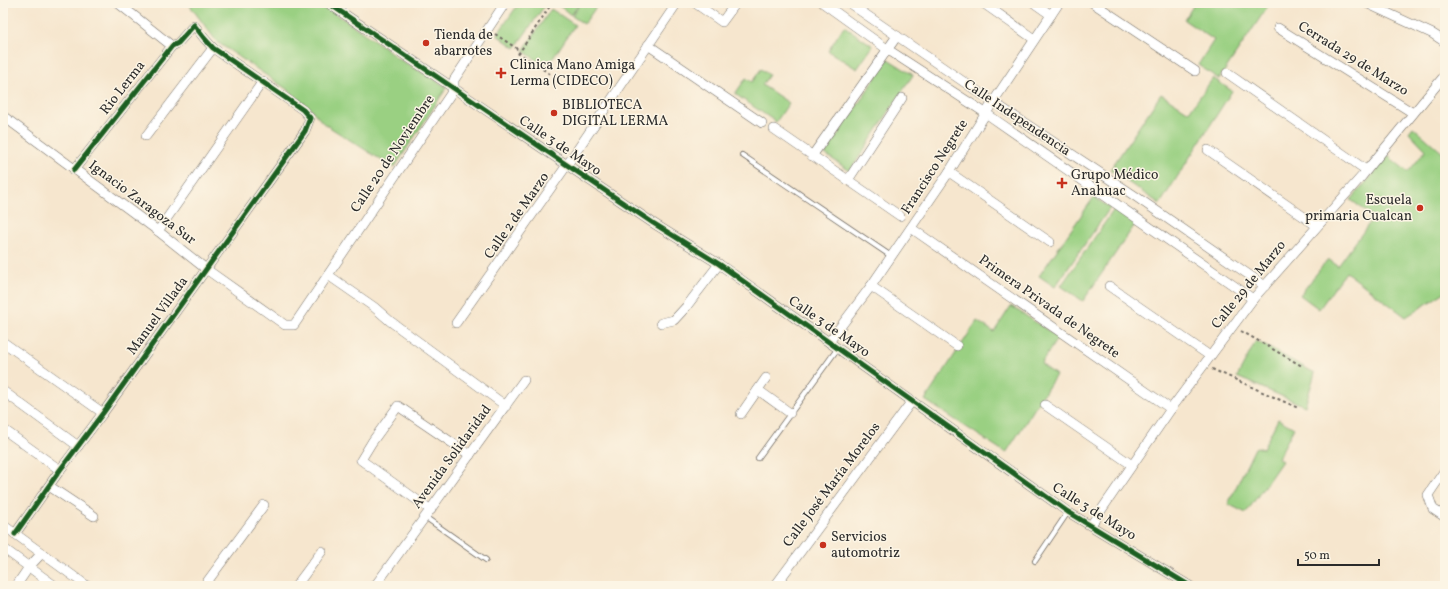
<svg xmlns="http://www.w3.org/2000/svg" width="1448" height="589" font-family="Vollkorn,serif">
<rect width="100%" height="100%" fill="#fcf5e5"/>
<filter id="ink" filterUnits="userSpaceOnUse"><feTurbulence type="fractalNoise" baseFrequency=".025" numOctaves="2"/><feDisplacementMap in="SourceGraphic" scale="8" xChannelSelector="R" yChannelSelector="G"/><feConvolveMatrix kernelMatrix="1 2 1 2 8 2 1 2 1" color-interpolation-filters="sRGB"/></filter>
<filter id="wash" filterUnits="userSpaceOnUse"><feTurbulence type="fractalNoise" baseFrequency=".012" numOctaves="4" result="noise"/><feDisplacementMap in="SourceGraphic" scale="16" xChannelSelector="R" yChannelSelector="G"/><feGaussianBlur stdDeviation="0.9" result="paint"/><feColorMatrix in="noise" values="0 0 0 0 0 0 0 0 0 0 0 0 0 0 0 0 0 1.4 0 .05"/><feComposite in="paint" operator="in"/></filter>
<g filter="url(#wash)">
<rect width="100%" height="100%" fill="#f6e6ce"/>
<g fill="#9ad082" stroke="#627e56">
<path d="M188,3H320L387,49L397,58L447,87L394,168L323,123L311,109L288,90L217,42Z"/>
<path d="M519,3L546,4L515,48L497,35Z"/>
<path d="M559,3H580L571,15L558,5Z"/>
<path d="M581,3H599L584,24L572,16Z"/>
<path d="M1195,3H1270L1219,79L1198,65L1214,40L1184,20Z"/>
<path d="M551,9L575,25L547,67L523,51Z"/>
<path d="M844,26L873,46L857,69L828,51Z"/>
<path d="M888,59L913,75L850,171L825,154Z"/>
<path d="M761,69L769,75L762,85L789,103L776,122L735,94L746,78L752,82Z"/>
<path d="M1213,78L1232,91L1160,204L1110,170L1161,94L1189,112Z"/>
<path d="M1413,127L1445,155V292L1406,317L1346,272L1319,309L1300,295L1328,259L1338,266L1374,217L1351,200L1388,156L1408,172L1426,150L1409,132Z"/>
<path d="M1094,197L1110,208L1055,287L1039,276Z"/>
<path d="M1115,208L1136,223L1083,301L1061,286Z"/>
<path d="M1011,306L1058,337L1041,364L1056,375L1006,453L925,400L977,321L994,332Z"/>
<path d="M1256,341L1315,373L1305,406L1237,377Z"/>
<path d="M1278,419L1294,428L1278,458L1282,461L1246,513L1228,504L1255,448L1257,447L1263,449Z"/>
</g>
</g>
<g filter="url(#ink)">
<g fill="none" stroke-linecap="round" stroke-linejoin="round">
<defs>
<g id="service">
<path d="M742,155L891,256"/>
<path d="M758,458L838,348"/>
<path d="M425,517L486,560"/>
<path d="M1035,561L1068,512"/>
</g>
<g id="minor">
<path d="M118,3L172,46"/>
<path d="M328,3L567,165L653,223L719,264L1068,512L1190,586"/>
<path d="M695,3L722,22L736,3"/>
<path d="M823,3L887,49L987,114L1253,299"/>
<path d="M849,3L993,102L1135,196L1265,286"/>
<path d="M983,3L1034,39"/>
<path d="M1034,3L1051,15"/>
<path d="M1093,3L1195,71"/>
<path d="M1366,3L1433,34L1445,42"/>
<path d="M1278,28L1413,113"/>
<path d="M648,45L762,123"/>
<path d="M1227,73L1366,170"/>
<path d="M3,116L158,231L206,269L285,325H294L454,89V80L505,3"/>
<path d="M774,129L900,216"/>
<path d="M146,136L213,48"/>
<path d="M1208,150L1317,226"/>
<path d="M812,156L897,36"/>
<path d="M949,172L1050,242"/>
<path d="M848,180L902,98"/>
<path d="M911,228L1171,409"/>
<path d="M158,231L263,81"/>
<path d="M328,275L374,307L390,321L506,406"/>
<path d="M871,286L957,346"/>
<path d="M1109,286L1210,356"/>
<path d="M456,323L567,165L677,3"/>
<path d="M661,323L674,320L686,307L719,264"/>
<path d="M3,342L103,413"/>
<path d="M829,342L871,286L949,172L993,102L1059,3"/>
<path d="M758,390L790,413"/>
<path d="M3,391L78,446"/>
<path d="M1045,405L1132,465"/>
<path d="M741,414L766,378"/>
<path d="M3,429L60,470"/>
<path d="M1445,470L1428,495L1433,509L1445,517"/>
<path d="M49,486L94,516"/>
<path d="M431,510L361,460L372,442L398,406L470,455"/>
<path d="M3,525L87,586"/>
<path d="M1091,525L1171,409L1253,299L1362,176L1445,75"/>
<path d="M15,534L60,470L103,413L293,148L305,131L310,118L303,110L213,48L204,38L194,25L178,43L172,46L74,170"/>
<path d="M3,548L55,586"/>
<path d="M16,586L29,567L42,553"/>
<path d="M204,586L264,505"/>
<path d="M296,586L322,551"/>
<path d="M375,586L524,380"/>
<path d="M775,586L912,401"/>
</g>
</defs>
<use href="#service" stroke="#726c64" stroke-width="6"/>
<use href="#minor" stroke="#726c64" stroke-width="10"/>
<g stroke="#726c64" stroke-width="2" stroke-dasharray="3 3" stroke-linecap="butt">
<path d="M495,34L516,48L519,53L517,56"/>
<path d="M550,74L519,53L552,3"/>
<path d="M1241,331L1302,366"/>
<path d="M1212,369L1298,408"/>
</g>
<use href="#service" stroke="#fff" stroke-width="4.5"/>
<use href="#minor" stroke="#fff" stroke-width="9"/>
<defs>
<g id="cycleway">
<path d="M328,3L567,165L653,223L719,264L1068,512L1190,586"/>
<path d="M15,534L60,470L103,413L293,148L305,131L310,118L303,110L213,48L204,38L194,25L178,43L172,46L74,170"/>
</g>
</defs>
<use href="#cycleway" stroke="#fcf5e5" stroke-width="8"/>
<use href="#cycleway" stroke="#1b5e20" stroke-width="5"/>
</g>
</g>
<g fill="#c8321e" stroke="#fcf5e5" stroke-width="1.5">
<circle cx="426" cy="43" r="4"/>
<path d="M499 67h4v4h4v4h-4v4h-4v-4h-4v-4h4z"/>
<circle cx="554" cy="113" r="4"/>
<path d="M1060 177h4v4h4v4h-4v4h-4v-4h-4v-4h4z"/>
<circle cx="1420" cy="208" r="4"/>
<circle cx="823" cy="545" r="4"/>
</g>
<g text-anchor="middle" dominant-baseline="central" stroke-width="3" stroke-linejoin="round" paint-order="stroke">
<g font-size="14" fill="#2b2b2b" stroke="#fcf5e5" text-anchor="start">
<text x="434" y="35">Tienda de<tspan x="434" dy="16">abarrotes</tspan></text>
<text x="510" y="65">Clinica Mano Amiga<tspan x="510" dy="16">Lerma (CIDECO)</tspan></text>
<text x="562" y="105">BIBLIOTECA<tspan x="562" dy="16">DIGITAL LERMA</tspan></text>
<text x="1071" y="175">Grupo Médico<tspan x="1071" dy="16">Anahuac</tspan></text>
<text x="1412" y="200" text-anchor="end">Escuela<tspan x="1412" dy="16">primaria Cualcan</tspan></text>
<text x="831" y="537">Servicios<tspan x="831" dy="16">automotriz</tspan></text>
</g>
<g font-size="14" fill="#2b2b2b" stroke="#fcf5e5">
<text transform="translate(1353 59) rotate(32)">Cerrada 29 de Marzo</text>
<text transform="translate(123 88) rotate(-52)">Rio Lerma</text>
<text transform="translate(1017 118) rotate(34)">Calle Independencia</text>
<text transform="translate(560 146) rotate(34)">Calle 3 de Mayo</text>
<text transform="translate(393 154) rotate(-56)">Calle 20 de Noviembre</text>
<text transform="translate(935 167) rotate(-57)">Francisco Negrete</text>
<text transform="translate(142 203) rotate(37)">Ignacio Zaragoza Sur</text>
<text transform="translate(517 216) rotate(-55)">Calle 2 de Marzo</text>
<text transform="translate(1249 285) rotate(-51)">Calle 29 de Marzo</text>
<text transform="translate(1049 307) rotate(35)">Primera Privada de Negrete</text>
<text transform="translate(158 316) rotate(-54)">Manuel Villada</text>
<text transform="translate(829 327) rotate(35)">Calle 3 de Mayo</text>
<text transform="translate(452 457) rotate(-54)">Avenida Solidaridad</text>
<text transform="translate(832 485) rotate(-53)">Calle José María Morelos</text>
<text transform="translate(1094 512) rotate(32)">Calle 3 de Mayo</text>
</g>
</g>
<rect width="1448" height="589" fill="none" stroke="#fcf5e5" stroke-width="16"/>
<path d="M1298 559v6h81v-6" fill="none" stroke="#2b2b2b" stroke-width="2"/>
<text x="1304" y="559" font-size="12" fill="#2b2b2b" stroke="#fcf5e5" stroke-width="3" paint-order="stroke">50 m</text>
</svg>
